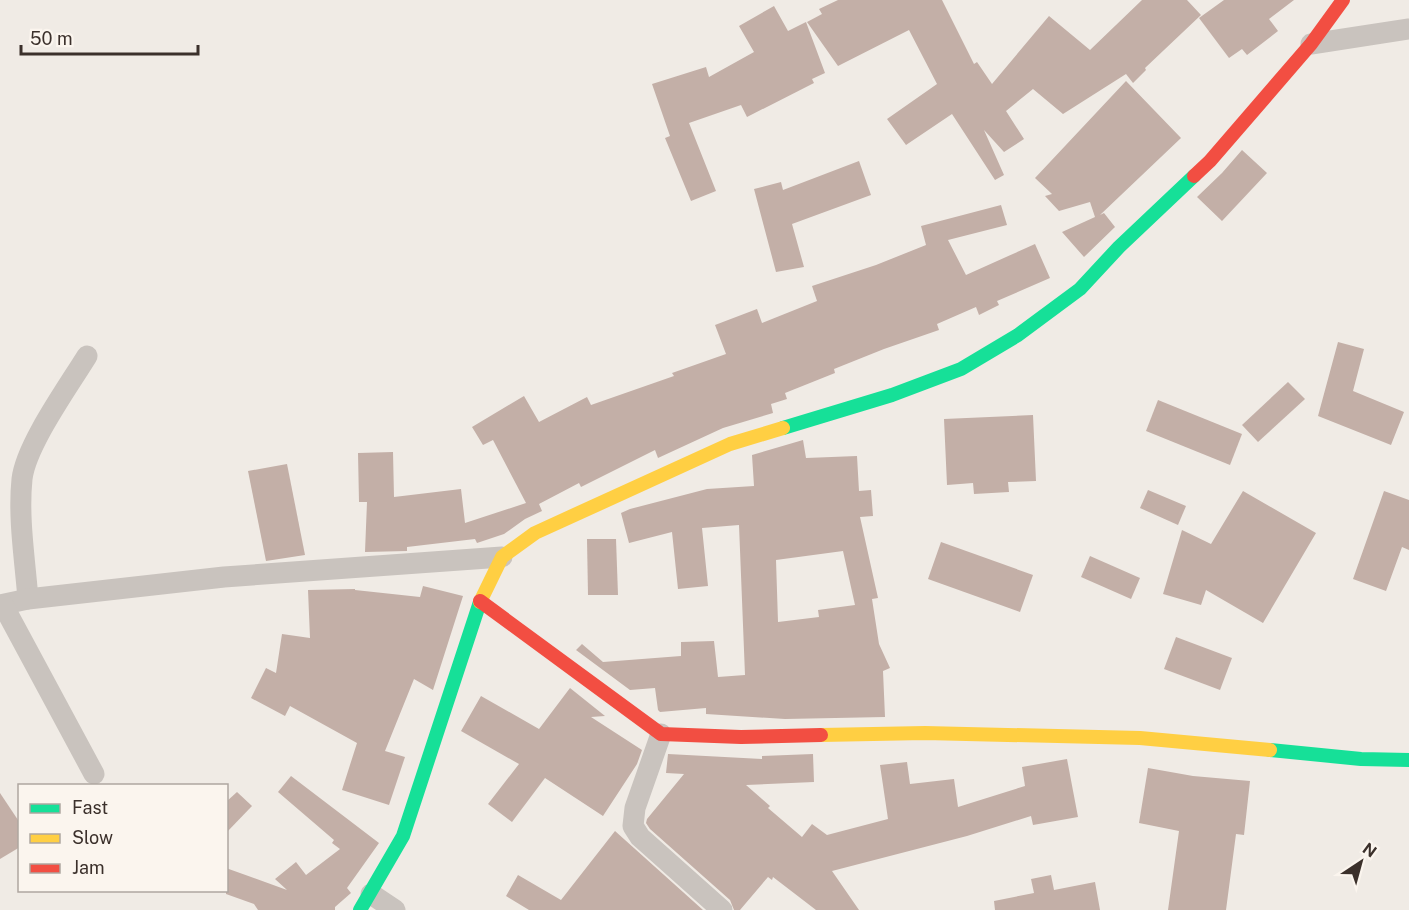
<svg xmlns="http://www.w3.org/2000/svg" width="1409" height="910" font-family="'Public Sans',sans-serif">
<rect width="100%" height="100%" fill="#f0ebe5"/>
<g fill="#c3afa7" fill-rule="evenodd">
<path d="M838,0H942L974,64L977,62L992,84L1049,16L1090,50L1142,0H1187L1201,15L1145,68L1146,70L1133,83L1126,74L1063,114L1033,89L1006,111L1024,139L1004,152L984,130L1004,175L995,180L952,114L906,145L887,119L937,84L909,30L838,66L807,22L822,14L819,9Z"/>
<path d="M1224,0H1294L1269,19L1278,31L1247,55L1242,49L1229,58L1199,18Z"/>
<path d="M774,6L788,31L806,22L825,73L812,79L814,83L747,117L741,105L689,123L716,191L691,201L665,138L670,136L652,84L706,67L709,77L754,52L739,26Z"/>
<path d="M1126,81L1181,138L1100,215L1104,213L1115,227L1084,257L1062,232L1095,217L1090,202L1059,211L1045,196L1052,194L1035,178Z"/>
<path d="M1242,150L1267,173L1222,221L1197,197L1222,173Z"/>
<path d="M859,161L871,195L792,224L804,267L776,272L754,189L781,182L783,190Z"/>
<path d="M1001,205L1007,225L948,240L966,275L1035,244L1050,278L997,301L999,305L979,315L976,307L937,324L939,330L884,349L834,369L835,373L785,393L787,399L771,404L773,413L723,428L658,458L655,450L581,487L579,483L539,504L542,511L525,519L504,534L477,543L475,539L407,547V551L365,552L367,502H359L358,453L393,452L394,497L461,489L465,523L526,503L493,440L483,445L472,427L524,396L539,422L587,397L591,405L674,376L672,373L726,354L715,325L757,309L762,323L817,301L812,286L876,265L926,245L921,226Z"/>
<path d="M1338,342L1364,349L1353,391L1404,412L1391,445L1318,416Z"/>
<path d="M1288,382L1305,399L1258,442L1242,425Z"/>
<path d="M1158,400L1242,434L1230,465L1146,431Z"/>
<path d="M1033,415L1036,481L1008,482L1009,492L974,494L973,483L947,485L944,419Z"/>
<path d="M803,440L806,458L857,456L859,491L871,490L873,516L860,517L878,598L872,599L879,644L890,668L883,671L885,717L785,719L706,714V708L660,712L658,710L655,688L630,690L576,650L582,644L603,662L681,656V642L714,641L718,677L745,675L739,525L702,528L708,586L678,589L672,532L629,543L621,513L630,509L707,489L754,486L752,455ZM843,551L855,605L818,610L819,617L778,622L776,560Z"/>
<path d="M287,464L305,555L266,561L248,471Z"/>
<path d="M1148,490L1186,506L1178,525L1140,508Z"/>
<path d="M1243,491L1316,533L1263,623L1206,590L1201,605L1163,594L1182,530L1211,544Z"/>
<path d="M1384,491L1409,500V550L1402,547L1386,591L1353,579Z"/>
<path d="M587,539H616L618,595H588Z"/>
<path d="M941,542L1033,575L1020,612L928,579Z"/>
<path d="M1090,556L1140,578L1131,599L1081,577Z"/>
<path d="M423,586L463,596L433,690L414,679L385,751L405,757L389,805L342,790L357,743L290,706L285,716L251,698L266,668L276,673L282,634L310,638L308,590L355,589V590L420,597Z"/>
<path d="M1176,637L1232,658L1220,690L1164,669Z"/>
<path d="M570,688L605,716L591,717L642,750L637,764L603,816L545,778L512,822L488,804L519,764L461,731L481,696L539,729Z"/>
<path d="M668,754L762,759V756L813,754L814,782L746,785L770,806L768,808L802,837L812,824L827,835L888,819L880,765L907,762L910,784L954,779L958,807L1025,786L1022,767L1067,759L1078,817L1033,825L1031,816L967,836L832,871L859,910H816L773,877L772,880L768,877L740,910H734L730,900L650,829L646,823L647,819L684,774L666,773Z"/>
<path d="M1148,768L1193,776L1250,781L1244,835L1236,834L1226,910H1168L1179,831L1139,823Z"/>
<path d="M291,776L379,843L347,888L351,893L335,907V910H258L254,904L226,894V868L287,890L275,879L296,862L306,875L340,849L332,843L334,840L278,792Z"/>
<path d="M237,792L252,806L226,833V802Z"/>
<path d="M0,793L20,823V847L0,859Z"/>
<path d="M615,831L703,910H529L506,896L518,875L561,900Z"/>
<path d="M1051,875L1054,890L1095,882L1100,910H995L994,901L1034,893L1031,879Z"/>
</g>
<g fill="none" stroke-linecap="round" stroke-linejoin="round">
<g stroke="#c9c3be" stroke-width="21">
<path d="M1311,44L1409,29"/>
<path d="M28,599C25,560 18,518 22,479C26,445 68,387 87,356"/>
<path d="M0,605L28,599L224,577L502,557"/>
<path d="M3,605L94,774"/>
<path d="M661,734L635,808L633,826L640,837L722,910"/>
<path d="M371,894L395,910"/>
</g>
<g stroke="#16e098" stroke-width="14">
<path d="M783,428L892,395L961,369L1018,335L1080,289L1119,247L1194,176"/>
<path d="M1270,750L1361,759L1409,760"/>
<path d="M360,910L403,836L480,602"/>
</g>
<g stroke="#ffcf43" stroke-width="14">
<path d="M480,602L502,557L535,533L730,444L783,428"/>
<path d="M821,735L925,733L1140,738L1270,750"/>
</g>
<g stroke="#f24e42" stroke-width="14">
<path d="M1194,176L1210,161L1311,44L1343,0"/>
<path d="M480,601L661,734L741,737L821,735"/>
</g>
</g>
<rect x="18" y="784" width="210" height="108" fill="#fbf5ee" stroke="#aea6a0" stroke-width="1.5"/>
<rect x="30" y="804" width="30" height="9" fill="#16e098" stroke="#aea6a0" stroke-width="1.5"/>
<text x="72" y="814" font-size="18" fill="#3b302b">Fast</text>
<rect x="30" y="834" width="30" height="9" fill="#ffcf43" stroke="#aea6a0" stroke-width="1.5"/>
<text x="72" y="844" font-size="18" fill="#3b302b">Slow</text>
<rect x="30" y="864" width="30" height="9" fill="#f24e42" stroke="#aea6a0" stroke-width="1.5"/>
<text x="72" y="874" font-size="18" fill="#3b302b">Jam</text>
<g transform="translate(1361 862) rotate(36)" stroke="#fbf5ee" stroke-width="4.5" paint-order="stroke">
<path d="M0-4.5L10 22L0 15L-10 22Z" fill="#3b302b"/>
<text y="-9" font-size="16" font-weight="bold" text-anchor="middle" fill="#3b302b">N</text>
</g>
<path d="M21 45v9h177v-9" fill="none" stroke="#3b302b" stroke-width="3"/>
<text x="30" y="45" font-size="18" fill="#3b302b" stroke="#fbf5ee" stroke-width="4.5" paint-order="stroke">50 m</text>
</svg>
